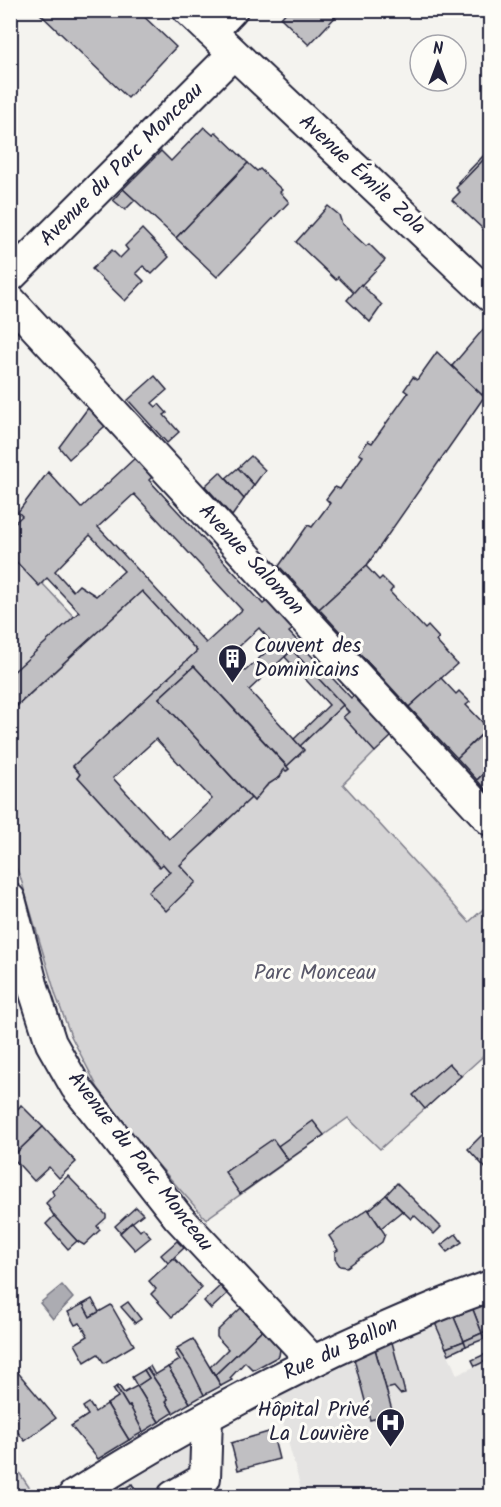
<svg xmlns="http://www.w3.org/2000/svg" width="501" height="1507" font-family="Kalam,sans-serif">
<rect width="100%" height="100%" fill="#f4f3ef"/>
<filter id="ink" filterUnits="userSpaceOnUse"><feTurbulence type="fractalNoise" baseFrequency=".0167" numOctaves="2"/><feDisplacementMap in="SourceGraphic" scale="12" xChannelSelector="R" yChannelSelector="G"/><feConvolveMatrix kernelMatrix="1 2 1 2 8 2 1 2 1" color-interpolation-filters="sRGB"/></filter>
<g filter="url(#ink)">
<g fill="#e4e3e2">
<path d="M435,1323L457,1375L490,1359V1496H303L276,1398L375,1349L386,1389L394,1387L401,1394L405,1393L392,1342Z"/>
<path d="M217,1428L222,1496H106L140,1475Z"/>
</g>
<g fill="#d5d4d5" stroke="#7c7b88" stroke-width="1.5">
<path d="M11,555L42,583L74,617L11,675Z"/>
<path d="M142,591L197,651L73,766L80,774L78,777L159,867L163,864L170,872L149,892L195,882L180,865L251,798L254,801C258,790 277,781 284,769L287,771L289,769L287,766L304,751L300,746L343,705L375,752L343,784L469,922L490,903V1050L380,1149L348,1118L206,1219L145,1150L98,1088L71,1036L56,996L20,876L11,857V712Z"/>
<path d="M10,1459L35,1496H11Z"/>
</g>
<path fill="#acacb2" stroke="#757582" stroke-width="1.5" d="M62,1285L73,1298L53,1319L40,1303Z"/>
<g fill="#c0bfc2" stroke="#22223b" stroke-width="1.5" fill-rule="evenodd">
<path d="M36,10H137L176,47L128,98Z"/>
<path d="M288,10H342L309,45L281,18Z"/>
<path d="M204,127L213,135L216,132L248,163L176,238L123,189L161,151L171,161Z"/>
<path d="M489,153L490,224L484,230L452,200L460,192L456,188Z"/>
<path d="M484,155L486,157L460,184L458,182Z"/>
<path d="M248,163L257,171L260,169L282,190L280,192L289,202L217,277L176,238Z"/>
<path d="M123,189L135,200L125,210L113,200Z"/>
<path d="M328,206L339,215L342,224L366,246L369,244L385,260L354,293L338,277L336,280L296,242Z"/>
<path d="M142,229L169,257L152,274L143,266L136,273L144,281L125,301L92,269L112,250L120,258L128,250L125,246Z"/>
<path d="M361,284L382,305L370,322L347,300Z"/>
<path d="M486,326L490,330V385L482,395L452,366Z"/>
<path d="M437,352L484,397L367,565L319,609L279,566L308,525L312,527L330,503L326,499L335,487L340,489L363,456L359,454L368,441L372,443L408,393L404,390L413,377L417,380Z"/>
<path d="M155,376L167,390L152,403L156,407L159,404L167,413L164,415L179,432L167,443L128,400Z"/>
<path d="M88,408L105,426L69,459L59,447Z"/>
<path d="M251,456L265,470L254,485L238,468Z"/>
<path d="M135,458L152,477L149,480L263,604L267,601L281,616L293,629L289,632L351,698L354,695L392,736L375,752L343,717L349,712L292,650L249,690L304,750L287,766L194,666L159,698L251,798L180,865L196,882L166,911L148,892L170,872L163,864L160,867L78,777L80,774L73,766L197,651L142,591L10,712V675L79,612L47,578L39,586L10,555V527L22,516L18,512L48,472L81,508ZM134,494L242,610L206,643L98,527ZM90,535L124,571L96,596L79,585L73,591L55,571ZM259,628L274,645L245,671L230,655ZM156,739L212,799L169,839L113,778Z"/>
<path d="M238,468L254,485L244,499L226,478Z"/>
<path d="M220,472L244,499L232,516L205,486Z"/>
<path d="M366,566L379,580L382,577L393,588L390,592L425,629L428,626L439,638L436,641L457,664L409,707L319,609Z"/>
<path d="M292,650L343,705L300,746L294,739L329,705L285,657Z"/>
<path d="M194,666L289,769L286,771L284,769L280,777L267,785L254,801L159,698Z"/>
<path d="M441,678L456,694L459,691L470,702L466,705L488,728L457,758L409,707Z"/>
<path d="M490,727V767L477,780L457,758Z"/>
<path d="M490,767V795L477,780Z"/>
<path d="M449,1063L461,1076L425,1109L413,1095Z"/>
<path d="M21,1105L43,1127L12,1157L10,1119Z"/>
<path d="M313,1121L324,1135L288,1160L278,1146Z"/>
<path d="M43,1127L76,1162L59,1178L49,1167L34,1181L12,1157Z"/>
<path d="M490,1127V1173L468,1149Z"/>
<path d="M273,1139L288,1160L240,1194L225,1172Z"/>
<path d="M68,1176L106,1215V1218L97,1226L100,1230L84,1245L77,1241L54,1216L46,1203L54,1195L52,1191Z"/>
<path d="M397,1183L441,1227L434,1234L414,1215L411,1219L386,1195Z"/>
<path d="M386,1195L402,1211L381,1228L369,1210Z"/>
<path d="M136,1207L143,1214L120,1232L115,1226Z"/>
<path d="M368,1209L385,1234L382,1242L347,1267L340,1266L335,1259V1252L338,1250L329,1236Z"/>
<path d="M54,1216L77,1241L68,1249L46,1224Z"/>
<path d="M132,1222L140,1231L143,1228L151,1237L135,1250L120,1233Z"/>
<path d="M456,1234L462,1242L447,1252L441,1245Z"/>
<path d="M177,1241L184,1248L168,1263L161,1255Z"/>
<path d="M174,1258L202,1288L172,1317L151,1294L156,1289L149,1281Z"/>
<path d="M220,1286L227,1294L211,1309L204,1301Z"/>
<path d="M92,1299L99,1312L90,1317L83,1304Z"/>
<path d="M490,1301V1329L482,1333L472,1307Z"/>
<path d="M128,1302L141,1319L135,1323L121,1307Z"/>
<path d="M83,1304L90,1317L111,1305L134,1345L104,1363L98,1354L85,1362L75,1344L88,1336L80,1323L75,1325L68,1312Z"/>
<path d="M472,1307L482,1333L464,1341L453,1315Z"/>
<path d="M241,1308L262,1330L215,1375L210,1367L228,1349L217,1337V1331Z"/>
<path d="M453,1315L464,1341L446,1348L435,1323Z"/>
<path d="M262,1330L280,1349L279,1356L253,1370L245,1362L230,1378L232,1380L221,1386L215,1375Z"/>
<path d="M482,1333L484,1339L466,1346L464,1341Z"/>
<path d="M193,1339L221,1386L204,1395L177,1348Z"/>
<path d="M464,1341L466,1346L449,1354L446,1348Z"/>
<path d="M392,1342L405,1393L400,1394L394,1387L386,1389L375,1349Z"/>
<path d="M375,1349L393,1414L370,1420L354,1359Z"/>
<path d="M178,1350L191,1369L204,1395L190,1403L168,1367L180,1360L175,1352Z"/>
<path d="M490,1352V1359L475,1366L472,1360Z"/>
<path d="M10,1363L56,1418L25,1441L10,1423Z"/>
<path d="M150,1366L155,1375L168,1367L190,1403L173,1413L166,1401L168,1399L147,1368Z"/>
<path d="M147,1368L168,1399L166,1401L173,1413L159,1422L137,1386L149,1378L144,1370Z"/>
<path d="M144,1370L149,1378L137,1386L132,1377Z"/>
<path d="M119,1386L124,1393L137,1386L159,1422L143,1432L130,1406L128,1407L116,1387Z"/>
<path d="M116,1387L128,1407L130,1406L143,1432L129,1440L107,1404L118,1397L113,1389Z"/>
<path d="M89,1403L95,1412L107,1404L129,1440L98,1459L71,1426L88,1415L83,1407Z"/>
<path d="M272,1431L279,1459L238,1470L231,1443Z"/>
<path d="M132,1484L139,1496H111Z"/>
</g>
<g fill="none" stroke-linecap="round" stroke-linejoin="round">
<defs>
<g id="minor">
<path d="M188,10L490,296"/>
<path d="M211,32L232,10"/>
<path d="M10,277L233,54"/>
<path d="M10,300L490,820"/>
<path d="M10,899L32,984L51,1043L76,1087L178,1217L312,1360"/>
<path d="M73,1496C205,1413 343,1339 490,1286"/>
<path d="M173,1496L205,1478L207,1417"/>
</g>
</defs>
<use href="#minor" stroke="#22223b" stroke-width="34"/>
<use href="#minor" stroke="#fdfcf7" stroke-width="30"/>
</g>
</g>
<defs>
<symbol id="building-pin" viewBox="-11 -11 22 30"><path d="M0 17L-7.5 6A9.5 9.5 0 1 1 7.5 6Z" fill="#22223b" stroke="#fdfcf7"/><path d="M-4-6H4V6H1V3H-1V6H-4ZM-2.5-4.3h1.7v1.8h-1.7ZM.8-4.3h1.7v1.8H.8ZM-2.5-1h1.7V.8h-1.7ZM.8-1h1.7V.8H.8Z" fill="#fff"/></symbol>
<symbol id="hospital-pin" viewBox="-11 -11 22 30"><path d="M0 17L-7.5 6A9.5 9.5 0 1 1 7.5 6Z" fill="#22223b" stroke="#fdfcf7"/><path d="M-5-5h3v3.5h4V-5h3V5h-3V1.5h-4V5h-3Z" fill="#fff"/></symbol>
</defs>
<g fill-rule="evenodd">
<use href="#building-pin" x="216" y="642" width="33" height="45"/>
<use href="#hospital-pin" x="374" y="1406" width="33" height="45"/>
</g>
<g text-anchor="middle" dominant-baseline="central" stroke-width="6" stroke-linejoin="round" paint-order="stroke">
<g font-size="21" fill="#22223b" stroke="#fdfcf7">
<text transform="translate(122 165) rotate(-45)">Avenue du Parc Monceau</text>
<text transform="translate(362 175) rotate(43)">Avenue Émile Zola</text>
<text transform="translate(251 560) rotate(47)">Avenue Salomon</text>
<text transform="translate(140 1162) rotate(52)">Avenue du Parc Monceau</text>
<text transform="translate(341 1349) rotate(-25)">Rue du Ballon</text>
</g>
<g font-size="21" fill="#22223b" stroke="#fdfcf7" text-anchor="start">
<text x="254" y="646">Couvent des<tspan x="254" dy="24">Dominicains</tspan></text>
<text x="369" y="1410" text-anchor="end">Hôpital Privé<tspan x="369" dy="24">La Louvière</tspan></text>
</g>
<g font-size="21" fill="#585769" stroke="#fdfcf7">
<text x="315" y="973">Parc Monceau</text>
</g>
</g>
<rect width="501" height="1507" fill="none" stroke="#fdfcf7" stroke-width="36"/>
<rect x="18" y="18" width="465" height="1471" fill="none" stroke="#22223b" stroke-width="2" filter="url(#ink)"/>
<g transform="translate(438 63)"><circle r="28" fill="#fdfcf7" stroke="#a5a5ac" stroke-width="1.5"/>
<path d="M0-4.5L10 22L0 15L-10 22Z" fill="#22223b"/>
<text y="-9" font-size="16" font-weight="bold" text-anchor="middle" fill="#22223b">N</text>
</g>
</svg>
